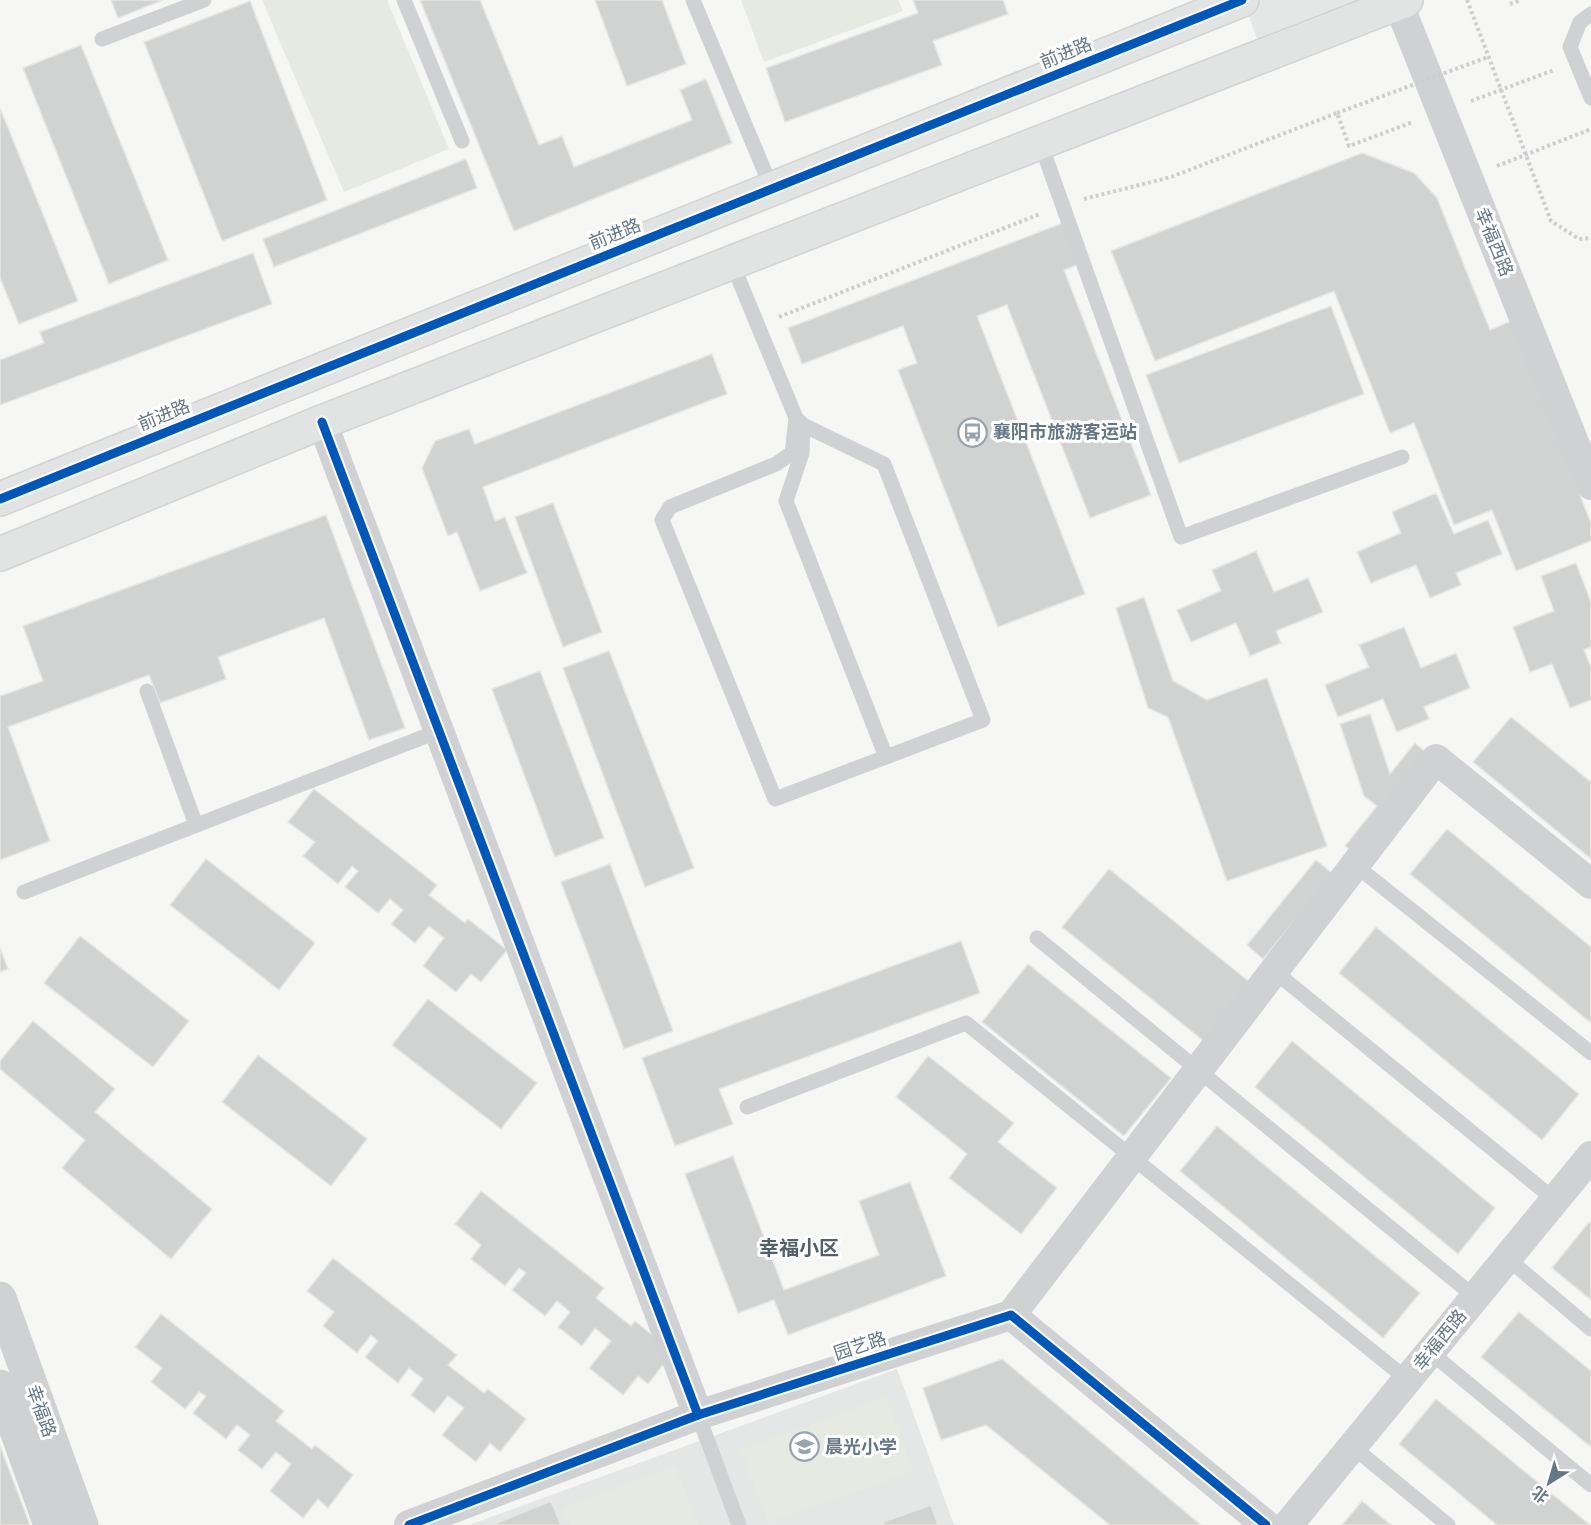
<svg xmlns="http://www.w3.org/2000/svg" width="1591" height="1525" font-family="'Varela Round','Noto Sans SC',sans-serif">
<rect width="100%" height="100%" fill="#f6f6f5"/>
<g fill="#e5e6e6">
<path d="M1243,0H1365L1257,39Z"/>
<path d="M897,1369L954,1525H469Z"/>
</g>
<g fill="#e6eae3">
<path d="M262,0H387L449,149L344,192Z"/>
<path d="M741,0H898L903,11L764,62Z"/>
<path d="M886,1397L913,1471L769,1523L741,1450Z"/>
<path d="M675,1465L699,1525H570L563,1508Z"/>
</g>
<g fill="#d1d2d2" stroke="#e6e6e5" stroke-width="1.5">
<path d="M111,0H163L118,18Z"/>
<path d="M420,0H480L539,145L562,136L574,167L692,120L680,90L706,79L732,143L514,231Z"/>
<path d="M595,0H662L686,64L627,86Z"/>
<path d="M913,0H1003L1008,14L933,41L942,65L785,122L766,68L918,13Z"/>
<path d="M250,1L327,200L222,241L144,42Z"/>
<path d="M81,45L168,260L109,284L23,68Z"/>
<path d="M0,108L78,301L19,324L0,278Z"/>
<path d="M1362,153L1414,173L1437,198L1490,330L1511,321L1591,523V541L1516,571L1492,510L1454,525L1414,423L1390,433L1334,291L1155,361L1111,251Z"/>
<path d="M466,159L477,188L274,267L263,239Z"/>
<path d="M1063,223L1079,264L1064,270L1151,495L1090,518L1007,305L977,316L1085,594L998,627L898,370L917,363L903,326L802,364L788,328Z"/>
<path d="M253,253L272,304L0,405V360L44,343L40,332Z"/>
<path d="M1331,306L1364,394L1179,463L1146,375Z"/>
<path d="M712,354L727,394L483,487L495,521L505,517L527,573L480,591L457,532L448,536L422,468L435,441L469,429L475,444Z"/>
<path d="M1436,493L1454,534L1488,520L1502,554L1456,573L1461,585L1430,598L1416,565L1371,583L1357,552L1401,533L1392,512Z"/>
<path d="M553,503L602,632L563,647L515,517Z"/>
<path d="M326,515L405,728L369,740L324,618L218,657L226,679L160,703L149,675L8,727L50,841L0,860V696L43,681L23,626Z"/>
<path d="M1256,551L1274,592L1308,578L1323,612L1276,631L1281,643L1250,656L1236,623L1191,642L1177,610L1221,591L1212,570Z"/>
<path d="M1576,563L1591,602V647L1584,650L1591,667V700L1570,708L1552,664L1530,672L1513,627L1554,611L1541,576Z"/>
<path d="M1144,597L1173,681L1207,700L1267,678L1327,846L1227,881L1168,717L1148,708L1116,608Z"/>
<path d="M1404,627L1421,668L1456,653L1470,688L1424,707L1429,719L1397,732L1383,699L1338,717L1325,685L1369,667L1359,645Z"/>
<path d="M609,651L694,868L645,887L563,668Z"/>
<path d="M540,671L604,838L555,857L492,689Z"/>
<path d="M1370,714L1390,774L1415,743L1430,756L1352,851L1345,846L1377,806L1364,796L1340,724Z"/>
<path d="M1511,717L1591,782V859L1473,762Z"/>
<path d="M314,789L437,885L429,895L465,923L468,919L507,950L481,982L471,974L456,992L423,966L444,938L429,926L415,943L391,924L403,910L390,899L378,913L345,887L358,871L352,866L338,884L303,856L315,842L288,822Z"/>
<path d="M1447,829L1591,947V1023L1410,874Z"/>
<path d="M206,859L315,943L279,990L170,905Z"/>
<path d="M1316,860L1333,874L1263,959L1247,945Z"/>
<path d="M610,864L673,1031L624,1049L561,882Z"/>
<path d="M1109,869L1252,984L1205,1042L1062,927Z"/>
<path d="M1376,927L1579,1094L1542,1140L1339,973Z"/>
<path d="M80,936L189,1021L153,1067L44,983Z"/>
<path d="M961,941L980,993L719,1089L733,1124L675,1146L642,1058Z"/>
<path d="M0,948L8,969L0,972Z"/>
<path d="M1028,964L1171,1078L1124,1136L982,1022Z"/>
<path d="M428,999L537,1083L501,1129L392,1045Z"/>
<path d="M33,1021L115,1089L95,1112L212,1209L171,1259L62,1168L85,1140L0,1069V1061Z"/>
<path d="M1292,1041L1495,1208L1458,1254L1255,1087Z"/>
<path d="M258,1055L367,1139L331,1186L222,1102Z"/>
<path d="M928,1056L1014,1123L998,1142L1057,1188L1021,1234L949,1178L967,1154L896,1097Z"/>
<path d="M1217,1126L1420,1293L1383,1338L1180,1171Z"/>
<path d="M733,1156L784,1290L879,1255L859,1201L910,1182L946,1276L788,1335L774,1300L738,1313L685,1174Z"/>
<path d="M481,1191L604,1288L596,1298L631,1326L635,1321L673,1352L648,1384L638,1376L623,1395L589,1368L611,1341L595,1328L582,1346L558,1327L570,1312L557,1301L545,1316L512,1290L526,1273L519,1268L505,1286L471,1259L481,1245L455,1224Z"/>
<path d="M1589,1222L1591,1224V1300L1552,1268Z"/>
<path d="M333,1258L457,1355L448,1365L484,1393L488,1389L526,1419L500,1452L490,1443L476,1462L442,1435L464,1408L448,1396L434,1413L411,1395L423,1379L409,1368L398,1383L365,1357L378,1341L371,1335L357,1353L323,1326L334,1312L307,1291Z"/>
<path d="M1519,1312L1591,1371V1447L1481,1357Z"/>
<path d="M161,1314L284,1411L276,1421L312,1449L315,1445L353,1475L328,1508L318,1499L303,1518L270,1491L291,1464L276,1452L262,1469L238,1450L250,1435L237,1425L226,1439L193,1413L206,1396L199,1392L185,1409L151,1382L162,1368L135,1347Z"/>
<path d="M1002,1359L1201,1525H1110L986,1425L941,1440L923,1388Z"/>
<path d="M1436,1399L1590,1525H1497L1399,1444Z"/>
<path d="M0,1446L30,1525H0Z"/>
<path d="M551,1501L561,1525H492Z"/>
<path d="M1362,1501L1391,1525H1342Z"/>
<path d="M931,1505L938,1525H884L883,1522Z"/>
</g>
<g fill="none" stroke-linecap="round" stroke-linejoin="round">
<defs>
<g id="secondary">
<path d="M0,499L1242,0"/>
<path d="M0,554L322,422L1406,0"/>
</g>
</defs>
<use href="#secondary" stroke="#d1d3d5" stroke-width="36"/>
<g stroke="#cccecf" stroke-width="4" stroke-dasharray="3 3" stroke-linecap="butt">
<path d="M1510,4L1521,0"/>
<path d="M1471,101L1554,70"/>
<path d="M1497,166L1591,129"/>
<path d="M1084,199L1171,177L1337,113L1349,146L1413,122"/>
<path d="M779,317L1040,214"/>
</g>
<g stroke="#d0d1d2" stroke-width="15">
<path d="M404,0L462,141"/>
<path d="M693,0L772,189"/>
<path d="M1591,14L1580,22L1570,47L1591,98"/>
<path d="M102,39L204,0"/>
<path d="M1040,142L1181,537L1402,457"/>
<path d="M732,263L796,418L792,453L776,464L670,507L662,520L775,799L886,757L786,501L802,453L803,425L796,418"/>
<path d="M803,425L884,464L983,720L886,757"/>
<path d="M147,691L196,825"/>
<path d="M1355,865L1591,1053"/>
<path d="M24,892L439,731"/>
<path d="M1037,938L1475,1297"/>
<path d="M1274,971L1555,1200"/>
<path d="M747,1107L966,1023L1408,1380"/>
<path d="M1507,1258L1591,1329"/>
<path d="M1430,1352L1591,1485"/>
<path d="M698,1415L739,1525"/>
<path d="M1353,1447L1448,1525"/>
</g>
<g stroke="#d0d1d2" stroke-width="30">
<path d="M1397,0L1591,485"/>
<path d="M322,422L698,1415"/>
<path d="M1011,1315L1436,759L1591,884"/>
<path d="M409,1525L698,1415L1011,1315L1266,1525"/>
<path d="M1288,1525L1591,1156"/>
</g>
<g stroke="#d0d1d2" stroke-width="33">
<path d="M0,1298L82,1525"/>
<path d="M0,1386L50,1525"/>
</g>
<use href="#secondary" stroke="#e2e3e3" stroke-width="33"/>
<g stroke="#cccecf" stroke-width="4" stroke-dasharray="3 3" stroke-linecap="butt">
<path d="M1467,0L1551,221L1579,239L1591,238"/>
<path d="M1337,113L1488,57"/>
</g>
<defs>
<g id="cycleway">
<path d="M322,422L698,1415"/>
<path d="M0,499L1242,0"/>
<path d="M409,1525L698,1415L1011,1315L1266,1525"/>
</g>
</defs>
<use href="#cycleway" stroke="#fff" stroke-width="13"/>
<use href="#cycleway" stroke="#0057b8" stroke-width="9"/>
</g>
<defs>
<symbol id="bus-ring" viewBox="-11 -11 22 22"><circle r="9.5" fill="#fff" stroke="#97a3ae" stroke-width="1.5"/><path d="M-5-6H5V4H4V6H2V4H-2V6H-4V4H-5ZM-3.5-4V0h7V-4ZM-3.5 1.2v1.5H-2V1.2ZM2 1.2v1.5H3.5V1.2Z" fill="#97a3ae"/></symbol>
<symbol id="school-ring" viewBox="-11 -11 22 22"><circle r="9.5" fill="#fff" stroke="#97a3ae" stroke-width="1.5"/><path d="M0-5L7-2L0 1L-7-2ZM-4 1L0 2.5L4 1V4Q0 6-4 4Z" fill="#97a3ae"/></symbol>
</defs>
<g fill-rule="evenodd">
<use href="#bus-ring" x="956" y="416" width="33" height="33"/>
<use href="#school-ring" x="788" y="1430" width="33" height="33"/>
</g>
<g text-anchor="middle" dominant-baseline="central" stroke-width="6" stroke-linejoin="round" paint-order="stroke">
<g font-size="18" fill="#647787" stroke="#fff">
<text transform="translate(1066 53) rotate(-22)">前进路</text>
<text transform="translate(615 234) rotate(-22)">前进路</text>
<text transform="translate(1494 242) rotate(68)">幸福西路</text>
<text transform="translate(164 415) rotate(-22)">前进路</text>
<text transform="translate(1440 1340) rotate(-51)">幸福西路</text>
<text transform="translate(860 1346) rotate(-18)">园艺路</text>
<text transform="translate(41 1411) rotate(70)">幸福路</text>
</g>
<g font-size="18" font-weight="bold" fill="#647787" stroke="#fff" text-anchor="start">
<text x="993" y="432">襄阳市旅游客运站</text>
<text x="825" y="1447">晨光小学</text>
</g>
<g font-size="20" font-weight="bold" fill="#53606c" stroke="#fff">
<text x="799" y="1249">幸福小区</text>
</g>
</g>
<g transform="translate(1549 1483) rotate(217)" stroke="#ffffff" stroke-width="4.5" paint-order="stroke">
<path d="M0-4.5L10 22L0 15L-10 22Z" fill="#647787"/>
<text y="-9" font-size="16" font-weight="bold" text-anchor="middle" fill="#647787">北</text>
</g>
</svg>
